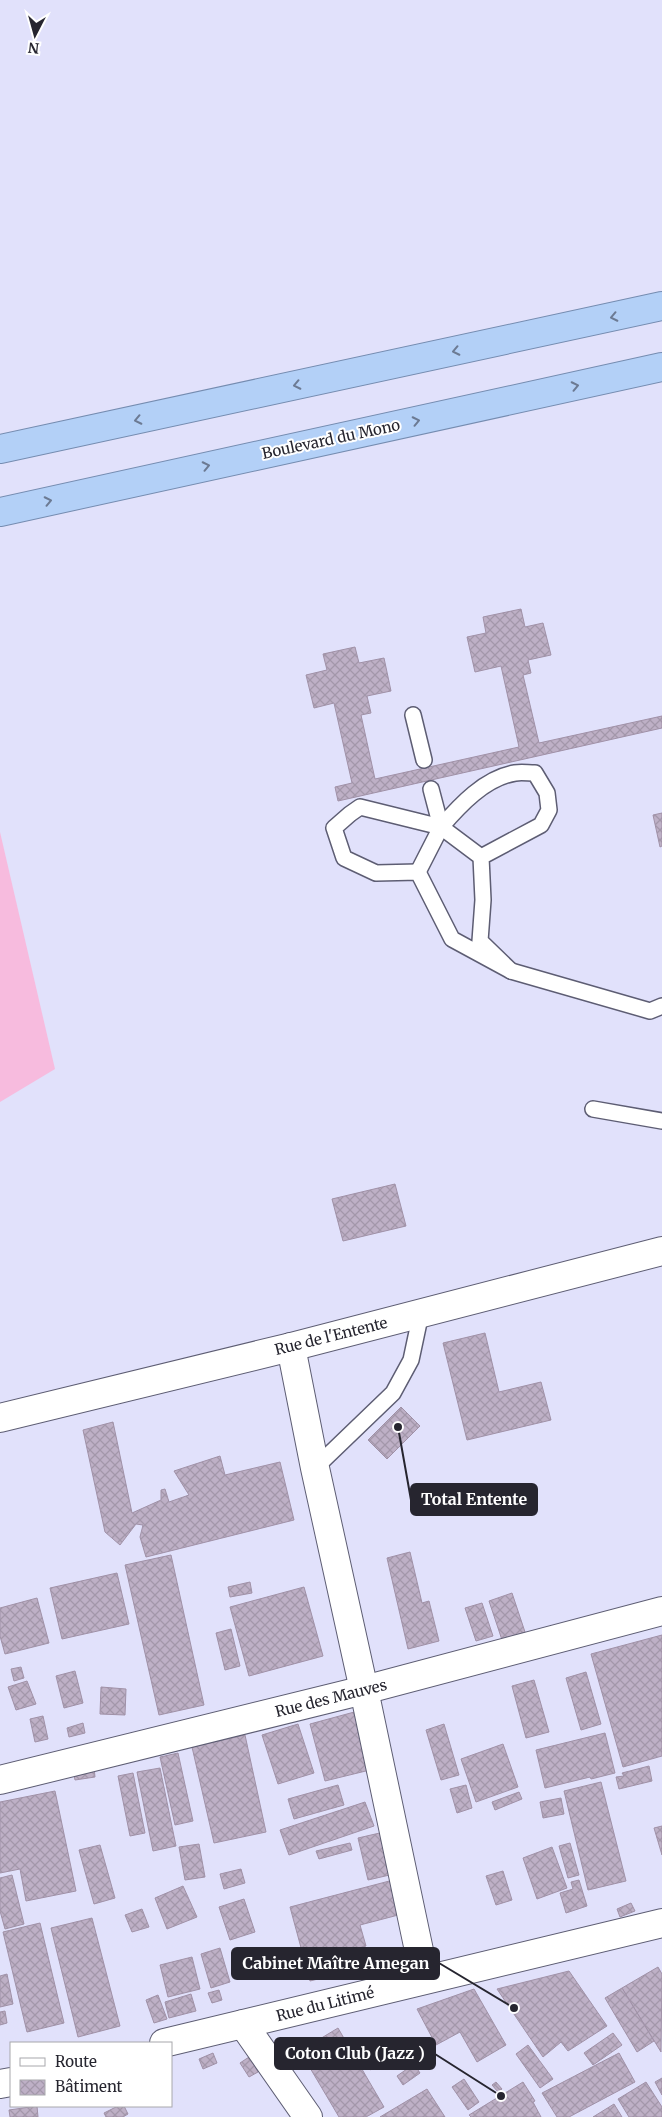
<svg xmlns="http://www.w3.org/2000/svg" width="662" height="2117" font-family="Merriweather,serif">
<defs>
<pattern id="building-cross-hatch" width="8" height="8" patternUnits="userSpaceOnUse" patternTransform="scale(1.25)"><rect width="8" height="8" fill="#beb0c6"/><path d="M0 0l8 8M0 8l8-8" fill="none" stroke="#a397aa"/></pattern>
</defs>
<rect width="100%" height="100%" fill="#e1e1fb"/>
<path fill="#f7bbde" d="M0,832L55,1069L0,1102Z"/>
<g fill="url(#building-cross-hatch)" stroke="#a091a7">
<path d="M521,609L525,627L543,623L551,655L528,660L531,673L523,675L539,743L662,716V728L338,801L335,787L352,783L334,703L314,708L306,675L327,670L323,654L355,647L359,663L384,658L391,691L367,696L371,713L361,715L375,779L519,747L501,666L475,672L467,637L486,633L483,617Z"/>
<path d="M662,813V846L660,847L653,815Z"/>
<path d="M395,1184L406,1226L343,1241L332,1199Z"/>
<path d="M485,1333L499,1392L541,1382L551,1420L467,1440L443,1343Z"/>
<path d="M401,1407L420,1426L387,1459L368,1440Z"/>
<path d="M113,1422L132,1513L161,1500V1490L165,1489L169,1502L189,1495L174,1471L220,1456L225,1475L280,1462L294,1520L146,1557L140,1537L143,1525L136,1524L120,1545L105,1532L83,1430Z"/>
<path d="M410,1552L422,1603L429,1601L439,1641L408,1649L387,1558Z"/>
<path d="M171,1555L204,1705L159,1715L125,1565Z"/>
<path d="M117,1573L129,1624L62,1639L50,1588Z"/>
<path d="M250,1582L252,1593L230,1597L228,1587Z"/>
<path d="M304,1587L323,1656L249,1676L230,1607Z"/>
<path d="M512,1593L525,1632L502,1640L489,1601Z"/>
<path d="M37,1598L49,1643L5,1654L0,1636V1608Z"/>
<path d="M482,1603L493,1636L476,1641L465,1608Z"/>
<path d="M231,1629L240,1666L225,1670L216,1633Z"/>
<path d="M662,1635V1756L623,1767L591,1654Z"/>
<path d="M21,1667L24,1678L14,1681L11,1669Z"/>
<path d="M75,1671L83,1703L64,1708L56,1676Z"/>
<path d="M586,1672L601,1724L581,1730L566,1678Z"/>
<path d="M534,1680L549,1732L526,1738L512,1686Z"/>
<path d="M27,1681L36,1704L16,1710L8,1687Z"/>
<path d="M101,1687L126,1689L125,1715L100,1714Z"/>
<path d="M358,1711L374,1769L325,1781L310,1724Z"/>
<path d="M43,1716L48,1739L35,1742L30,1719Z"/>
<path d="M83,1723L85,1733L69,1737L67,1728Z"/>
<path d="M298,1724L314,1773L278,1784L262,1735Z"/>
<path d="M444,1724L459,1775L441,1780L426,1730Z"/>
<path d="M605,1733L615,1773L591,1779L590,1777L545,1788L536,1750Z"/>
<path d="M245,1735L266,1832L214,1843L192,1747Z"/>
<path d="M503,1744L518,1787L476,1802L461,1759Z"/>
<path d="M178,1753L193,1821L175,1825L160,1757Z"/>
<path d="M649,1766L652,1781L619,1789L616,1777L624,1776L622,1773Z"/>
<path d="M94,1767L95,1777L75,1780L73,1770Z"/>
<path d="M160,1768L176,1846L153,1851L137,1772Z"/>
<path d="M133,1773L145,1833L130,1836L118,1776Z"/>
<path d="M601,1782L626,1881L588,1890L564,1791Z"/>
<path d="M338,1785L344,1805L294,1819L288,1799Z"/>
<path d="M466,1785L472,1808L457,1813L450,1789Z"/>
<path d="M55,1791L76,1891L26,1901L20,1869L0,1873V1802Z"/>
<path d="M519,1792L522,1799L495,1810L492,1802Z"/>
<path d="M561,1798L564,1814L543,1818L540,1802Z"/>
<path d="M365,1802L374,1826L289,1855L280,1830Z"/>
<path d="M662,1826V1855L654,1828Z"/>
<path d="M384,1832L394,1874L368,1880L358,1838Z"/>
<path d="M350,1843L352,1850L319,1859L316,1851Z"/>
<path d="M570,1843L579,1875L568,1878L559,1846Z"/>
<path d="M199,1844L205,1877L185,1880L179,1847Z"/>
<path d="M100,1845L115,1898L94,1904L79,1850Z"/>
<path d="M552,1847L567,1888L537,1899L523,1858Z"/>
<path d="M241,1869L245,1883L224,1889L220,1874Z"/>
<path d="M503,1871L512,1900L496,1905L486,1876Z"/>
<path d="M12,1875L24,1924L5,1929L0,1911V1878Z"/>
<path d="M397,1879L406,1913L360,1925L366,1946L341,1953L346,1972L310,1981L290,1907Z"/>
<path d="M579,1880L587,1906L566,1913L560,1893L573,1889L571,1882Z"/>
<path d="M183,1886L197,1917L167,1929L155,1898Z"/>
<path d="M244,1899L255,1932L230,1940L219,1907Z"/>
<path d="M631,1903L635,1911L620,1917L617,1909Z"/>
<path d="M142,1909L149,1927L132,1932L125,1915Z"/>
<path d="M92,1918L120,2026L78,2037L51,1928Z"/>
<path d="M40,1923L64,2023L27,2032L3,1932Z"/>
<path d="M220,1948L230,1982L211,1988L201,1954Z"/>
<path d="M192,1957L200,1989L168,1997L160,1965Z"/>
<path d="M658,1967L662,1974L661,2052L622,1988Z"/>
<path d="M569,1971L607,2026L568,2051L561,2042L543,2057L497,1989Z"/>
<path d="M7,1974L13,2004L0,2007V1976Z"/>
<path d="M622,1988L654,2041L637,2052L605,1998Z"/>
<path d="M474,1989L506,2045L477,2062L460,2032L436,2045L417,2009Z"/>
<path d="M219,1990L222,2000L212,2003L208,1993Z"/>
<path d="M191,1994L196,2011L169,2018L165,2002Z"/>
<path d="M158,1995L167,2019L154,2023L146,2000Z"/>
<path d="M5,2011L7,2023L0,2025V2012Z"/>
<path d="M338,2028L384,2107L366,2117H339L300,2051Z"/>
<path d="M613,2033L622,2045L593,2065L584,2053Z"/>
<path d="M367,2040L382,2062L370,2070L356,2047Z"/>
<path d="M528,2045L553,2079L540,2088L516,2054Z"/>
<path d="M213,2053L217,2063L203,2069L199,2059Z"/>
<path d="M619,2053L635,2082L569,2117H557L542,2093Z"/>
<path d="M249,2057L258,2072L249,2077L240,2063Z"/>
<path d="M414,2064L420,2073L403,2085L397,2076Z"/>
<path d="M662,2078V2095L655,2082Z"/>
<path d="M464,2079L479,2102L468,2110L452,2087Z"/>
<path d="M496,2082L502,2089L498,2092L492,2085Z"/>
<path d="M523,2082L535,2101L533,2102L541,2117H471L469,2115Z"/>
<path d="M646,2082L662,2107V2117H629L618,2099Z"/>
<path d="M427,2089L445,2117H380Z"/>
<path d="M614,2104L622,2117H593Z"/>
<path d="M37,2106L38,2117H10L9,2110Z"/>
<path d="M118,2106H124L128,2114L123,2117H106L104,2113Z"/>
</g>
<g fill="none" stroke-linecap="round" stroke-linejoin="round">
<defs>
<g id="service">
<path d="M413,715L424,760"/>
<path d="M441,827L360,807L350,814L334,828L344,858L376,873L418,872L452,939L511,971L480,941L483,900L481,857L441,827C460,805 485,778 515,773C521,772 528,773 535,773L547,793L549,810L541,825L481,857"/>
<path d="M418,872L441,827L431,789"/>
<path d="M511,971L650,1011L662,1006"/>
<path d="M593,1109L662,1121"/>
<path d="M315,1468L393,1393L411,1360L421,1313"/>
</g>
<g id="minor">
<path d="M291,1347L315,1468L364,1690L425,1979"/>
<path d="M0,1780L364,1690L662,1611"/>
<path d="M243,2024L308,2117"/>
<path d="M164,2043L662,1923"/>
<path d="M0,2084L11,2082"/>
</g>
<path id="tertiary" d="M0,1418L291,1347L662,1251"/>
<g id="trunk">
<path d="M0,449L662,306"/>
<path d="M0,512L662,367"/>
</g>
</defs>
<use href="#service" stroke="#5d5d73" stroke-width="18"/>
<use href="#minor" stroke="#5d5d73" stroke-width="30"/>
<use href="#tertiary" stroke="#5d5d73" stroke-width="30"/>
<use href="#trunk" stroke="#758cb0" stroke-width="30"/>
<use href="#service" stroke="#fff" stroke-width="15"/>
<use href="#minor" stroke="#fff" stroke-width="28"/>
<use href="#tertiary" stroke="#fff" stroke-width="28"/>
<use href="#trunk" stroke="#b3d0f7" stroke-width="28"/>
</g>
<defs><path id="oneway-chevron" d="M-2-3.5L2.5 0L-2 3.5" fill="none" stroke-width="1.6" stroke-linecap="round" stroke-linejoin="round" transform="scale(1.25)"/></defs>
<g stroke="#6c7a93">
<use href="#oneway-chevron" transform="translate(614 317) rotate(168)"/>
<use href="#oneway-chevron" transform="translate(456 351) rotate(168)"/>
<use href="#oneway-chevron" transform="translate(297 385) rotate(168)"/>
<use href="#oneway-chevron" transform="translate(575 386) rotate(-12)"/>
<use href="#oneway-chevron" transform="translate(138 420) rotate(168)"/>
<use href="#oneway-chevron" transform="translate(416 421) rotate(-12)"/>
<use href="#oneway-chevron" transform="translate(206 466) rotate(-12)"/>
<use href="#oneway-chevron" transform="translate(48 501) rotate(-12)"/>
</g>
<g text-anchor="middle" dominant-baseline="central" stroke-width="4" stroke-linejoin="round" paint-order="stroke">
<g font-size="15" fill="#26252f" stroke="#fff">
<text transform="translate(331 439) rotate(-12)">Boulevard du Mono</text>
<text transform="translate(331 1336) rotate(-14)">Rue de l'Entente</text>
<text transform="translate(331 1698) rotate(-14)">Rue des Mauves</text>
<text transform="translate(325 2004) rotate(-14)">Rue du Litimé</text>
</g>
</g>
<path fill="none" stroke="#26252f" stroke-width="2" d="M398 1427L411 1500M514 2008L439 1963M501 2096L435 2054"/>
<g fill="#26252f" stroke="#fff" stroke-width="2">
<circle cx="398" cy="1427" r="5"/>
<circle cx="514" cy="2008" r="5"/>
<circle cx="501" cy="2096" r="5"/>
</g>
<g fill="#26252f" stroke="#26252f" stroke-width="2">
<rect x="411" y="1484" width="126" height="31" rx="5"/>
<rect x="232" y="1948" width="207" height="31" rx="5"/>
<rect x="275" y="2038" width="160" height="31" rx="5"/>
</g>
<g font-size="16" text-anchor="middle" font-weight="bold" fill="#fff">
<text x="474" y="1505">Total Entente</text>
<text x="336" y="1969">Cabinet Maître Amegan</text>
<text x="355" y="2059">Coton Club (Jazz )</text>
</g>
<rect x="10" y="2042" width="162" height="65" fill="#ffffff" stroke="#a8a8ac"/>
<rect x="20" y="2058" width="25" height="8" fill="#ffffff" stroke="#a8a8ac"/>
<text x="55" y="2067" font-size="15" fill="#26252f">Route</text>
<rect x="20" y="2080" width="25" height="15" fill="url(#building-cross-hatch)" stroke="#a8a8ac"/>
<text x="55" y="2092" font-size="15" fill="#26252f">Bâtiment</text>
<g transform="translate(35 35) rotate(186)" stroke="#ffffff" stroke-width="4" paint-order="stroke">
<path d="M0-4L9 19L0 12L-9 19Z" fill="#26252f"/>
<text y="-8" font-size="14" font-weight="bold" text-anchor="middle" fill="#26252f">N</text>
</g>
</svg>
